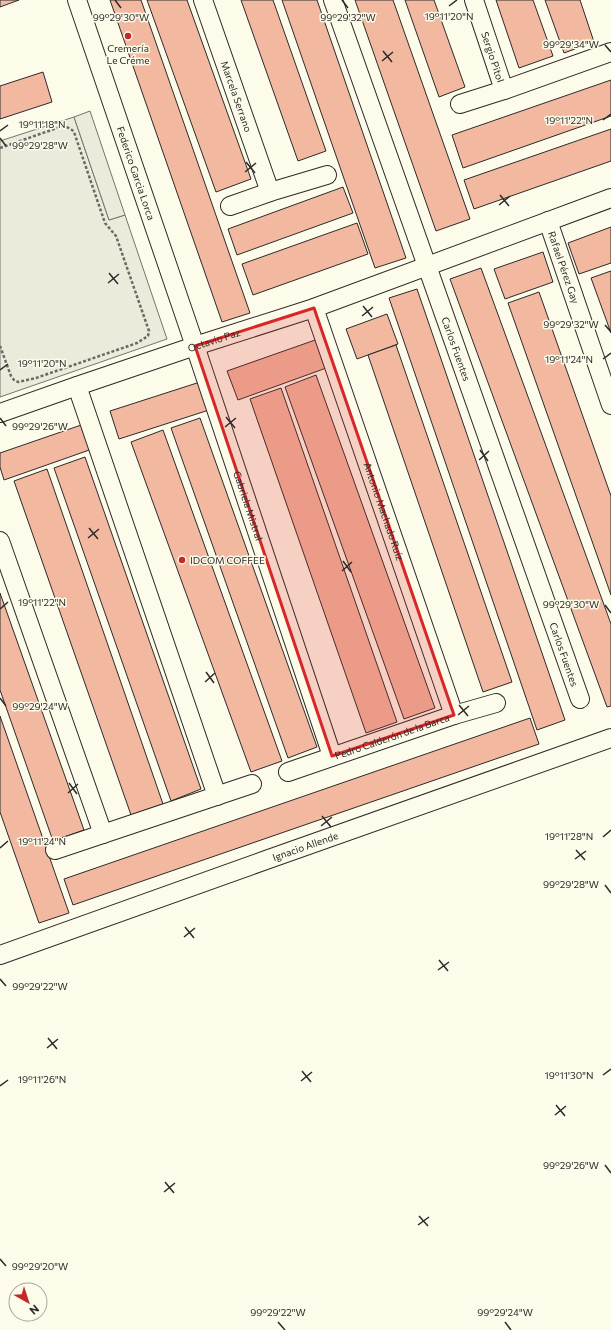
<svg xmlns="http://www.w3.org/2000/svg" width="611" height="1330" font-family="Commissioner,sans-serif">
<rect width="100%" height="100%" fill="#fdfbea"/>
<path fill="#ecebdb" stroke="#74746e" d="M74,117L109,220L125,215L167,339L0,397V141Z"/>
<path fill="#eceadb" stroke="#74746e" d="M90,111L125,215L109,220L74,117Z"/>
<g fill="#f2b8a0" stroke="#2b2b2b">
<path d="M0,0H19L0,7Z"/>
<path d="M110,0H141L250,313L222,322Z"/>
<path d="M147,0H187L251,179L216,192Z"/>
<path d="M241,0H273L326,151L298,161Z"/>
<path d="M282,0H317L406,258L375,268Z"/>
<path d="M355,0H393L470,219L436,231Z"/>
<path d="M405,0H434L465,87L439,97Z"/>
<path d="M496,0H533L553,56L519,68Z"/>
<path d="M545,0H580L594,42L564,53Z"/>
<path d="M43,72L52,102L0,119V86Z"/>
<path d="M611,80V116L463,168L452,135Z"/>
<path d="M611,129V161L474,209L464,180Z"/>
<path d="M343,187L353,213L237,255L228,229Z"/>
<path d="M357,223L368,254L253,295L242,264Z"/>
<path d="M611,227V263L579,274L568,243Z"/>
<path d="M543,252L553,282L505,299L494,269Z"/>
<path d="M481,268L611,624V706L607,707L450,279Z"/>
<path d="M611,271V333L591,278Z"/>
<path d="M417,289L565,720L537,730L389,298Z"/>
<path d="M539,292L611,496V595L508,303Z"/>
<path d="M387,314L398,344L357,359L346,329Z"/>
<path d="M318,339L329,367L238,400L227,371Z"/>
<path d="M396,345L512,682L483,692L368,355Z"/>
<path d="M316,375L435,708L404,719L285,387Z"/>
<path d="M200,382L209,410L119,439L110,411Z"/>
<path d="M281,388L397,722L366,733L250,399Z"/>
<path d="M200,418L317,747L288,758L171,428Z"/>
<path d="M87,423L95,448L4,480L0,467V453Z"/>
<path d="M163,430L282,761L251,772L131,442Z"/>
<path d="M85,457L201,789L171,801L54,468Z"/>
<path d="M47,469L163,804L131,815L14,481Z"/>
<path d="M0,593L84,830L53,841L0,690Z"/>
<path d="M0,716L69,913L39,923L0,812Z"/>
<path d="M530,718L539,744L73,905L64,879Z"/>
</g>
<g fill="none" stroke-linecap="round" stroke-linejoin="round">
<defs>
<g id="street">
<path id="s1" d="M77,0L195,346L332,756"/>
<path id="s2" d="M203,0L270,192L327,175"/>
<path id="s3" d="M333,0L580,699"/>
<path id="s4" d="M474,0L504,90"/>
<path d="M460,104L504,90L611,52"/>
<path d="M230,206L270,192"/>
<path id="s5" d="M548,221L611,405"/>
<path id="s6" d="M314,308L454,715"/>
<path d="M77,386L217,796"/>
<path id="s7" d="M0,413L77,386L195,346L314,308L611,198"/>
<path d="M0,541L103,834"/>
<path id="s8" d="M288,772L454,715L496,703"/>
<path d="M55,850L252,784"/>
<path id="s9" d="M0,955L266,860L611,738"/>
</g>
</defs>
<use href="#street" stroke="#2b2b2b" stroke-width="20"/>
<path stroke="#6a6964" stroke-width="2.5" stroke-dasharray="3 2" stroke-linecap="butt" d="M0,148L60,127C66,127 70,127 74,132L105,223L116,236L149,331L148,336L137,343L36,378L18,382L14,380L11,376L0,346"/>
<use href="#street" stroke="#fdfbea" stroke-width="18"/>
</g>
<path fill="#d62828" fill-opacity="0.2" stroke="#d62828" stroke-width="3" stroke-linejoin="round" d="M314,308L454,715L332,756L195,346Z"/>
<path fill="none" stroke="#2b2b2b" stroke-width="1.5" d="M115,0L121,8M342,0L348,8M449,6L457,0M605,45L611,52M383,51L392,62M382,61L393,52M603,120L611,114M0,131L8,125M0,138L6,146M246,162L255,173M245,172L256,163M500,195L509,206M499,205L510,196M109,273L118,284M108,283L119,274M363,306L372,317M362,316L373,307M605,325L611,332M603,359L611,353M0,370L8,364M226,417L235,428M0,418L6,426M225,427L236,418M480,450L488,461M479,460L489,451M89,528L98,539M88,538L99,529M343,561L351,572M342,571L352,562M605,605L611,613M0,609L8,602M206,672L214,683M205,682L215,673M0,698L6,706M459,705L468,716M458,715L469,706M69,783L77,794M68,793L78,784M322,816L331,827M321,826L332,817M603,837L611,830M0,848L8,841M576,850L585,860M575,859L586,851M605,885L611,893M185,927L194,938M184,937L195,928M439,960L448,971M438,970L449,962M0,979L6,986M48,1038L57,1049M47,1048L58,1039M302,1071L311,1082M603,1075L611,1069M301,1081L312,1072M0,1086L8,1080M556,1105L565,1116M555,1115L566,1106M605,1165L611,1173M165,1182L174,1193M164,1192L175,1183M419,1216L428,1226M418,1225L429,1217M0,1259L6,1266M278,1322L285,1330M505,1322L511,1330"/>
<g fill="#c62828" stroke="#fdfbea" stroke-width="1.5">
<circle cx="128" cy="36" r="4"/>
<circle cx="182" cy="560" r="4"/>
</g>
<g text-anchor="middle" dominant-baseline="central" stroke-width="3" stroke-linejoin="round" paint-order="stroke">
<g font-size="10" fill="#2b2b2b" stroke="#fdfbea">
<text x="128" y="48">Cremería<tspan x="128" dy="12">Le Créme</tspan></text>
<text x="190" y="560" text-anchor="start">IDCOM COFFEE</text>
</g>
<g font-size="10" fill="#2b2b2b" stroke="#fdfbea">
<text stroke="none"><textPath href="#s4" startOffset="60">Sergio Pitol</textPath></text>
<text stroke="none"><textPath href="#s2" startOffset="102">Marcela Serrano</textPath></text>
<text stroke="none"><textPath href="#s1" startOffset="183">Federico Garcia Lorca</textPath></text>
<text stroke="none"><textPath href="#s5" startOffset="49">Rafael Pérez Gay</textPath></text>
<text stroke="none"><textPath href="#s7" startOffset="226">Octavio Paz</textPath></text>
<text stroke="none"><textPath href="#s3" startOffset="370">Carlos Fuentes</textPath></text>
<text stroke="none"><textPath href="#s1" startOffset="534">Gabriela Mistral</textPath></text>
<text stroke="none"><textPath href="#s6" startOffset="215">Antonio Machado Ruíz</textPath></text>
<text stroke="none"><textPath href="#s3" startOffset="694">Carlos Fuentes</textPath></text>
<text stroke="none"><textPath href="#s8" startOffset="110">Pedro Calderón de la Barca</textPath></text>
<text stroke="none"><textPath href="#s9" startOffset="324">Ignacio Allende</textPath></text>
</g>
</g>
<g font-size="10" text-anchor="middle" fill="#2b2b2b" stroke="#fdfbea" stroke-width="3" stroke-linejoin="round" paint-order="stroke">
<text x="449" y="20">19°11'20"N</text>
<text x="348" y="21">99°29'32"W</text>
<text x="121" y="21">99°29'30"W</text>
<text x="571" y="48">99°29'34"W</text>
<text x="569" y="124">19°11'22"N</text>
<text x="42" y="128">19°11'18"N</text>
<text x="40" y="149">99°29'28"W</text>
<text x="571" y="328">99°29'32"W</text>
<text x="569" y="363">19°11'24"N</text>
<text x="42" y="367">19°11'20"N</text>
<text x="40" y="430">99°29'26"W</text>
<text x="42" y="606">19°11'22"N</text>
<text x="571" y="608">99°29'30"W</text>
<text x="40" y="710">99°29'24"W</text>
<text x="569" y="840">19°11'28"N</text>
<text x="42" y="845">19°11'24"N</text>
<text x="571" y="888">99°29'28"W</text>
<text x="40" y="990">99°29'22"W</text>
<text x="569" y="1079">19°11'30"N</text>
<text x="42" y="1083">19°11'26"N</text>
<text x="571" y="1169">99°29'26"W</text>
<text x="40" y="1270">99°29'20"W</text>
<text x="278" y="1316">99°29'22"W</text>
<text x="505" y="1316">99°29'24"W</text>
</g>
<g transform="translate(28 1302) rotate(141)"><circle r="19" fill="#fdfbea" stroke="#a9a89e"/>
<path d="M0-3L7 15L0 10L-7 15Z" fill="#c62828"/>
<text y="-6" font-size="11" font-weight="bold" text-anchor="middle" fill="#2b2b2b">N</text>
</g>
</svg>
